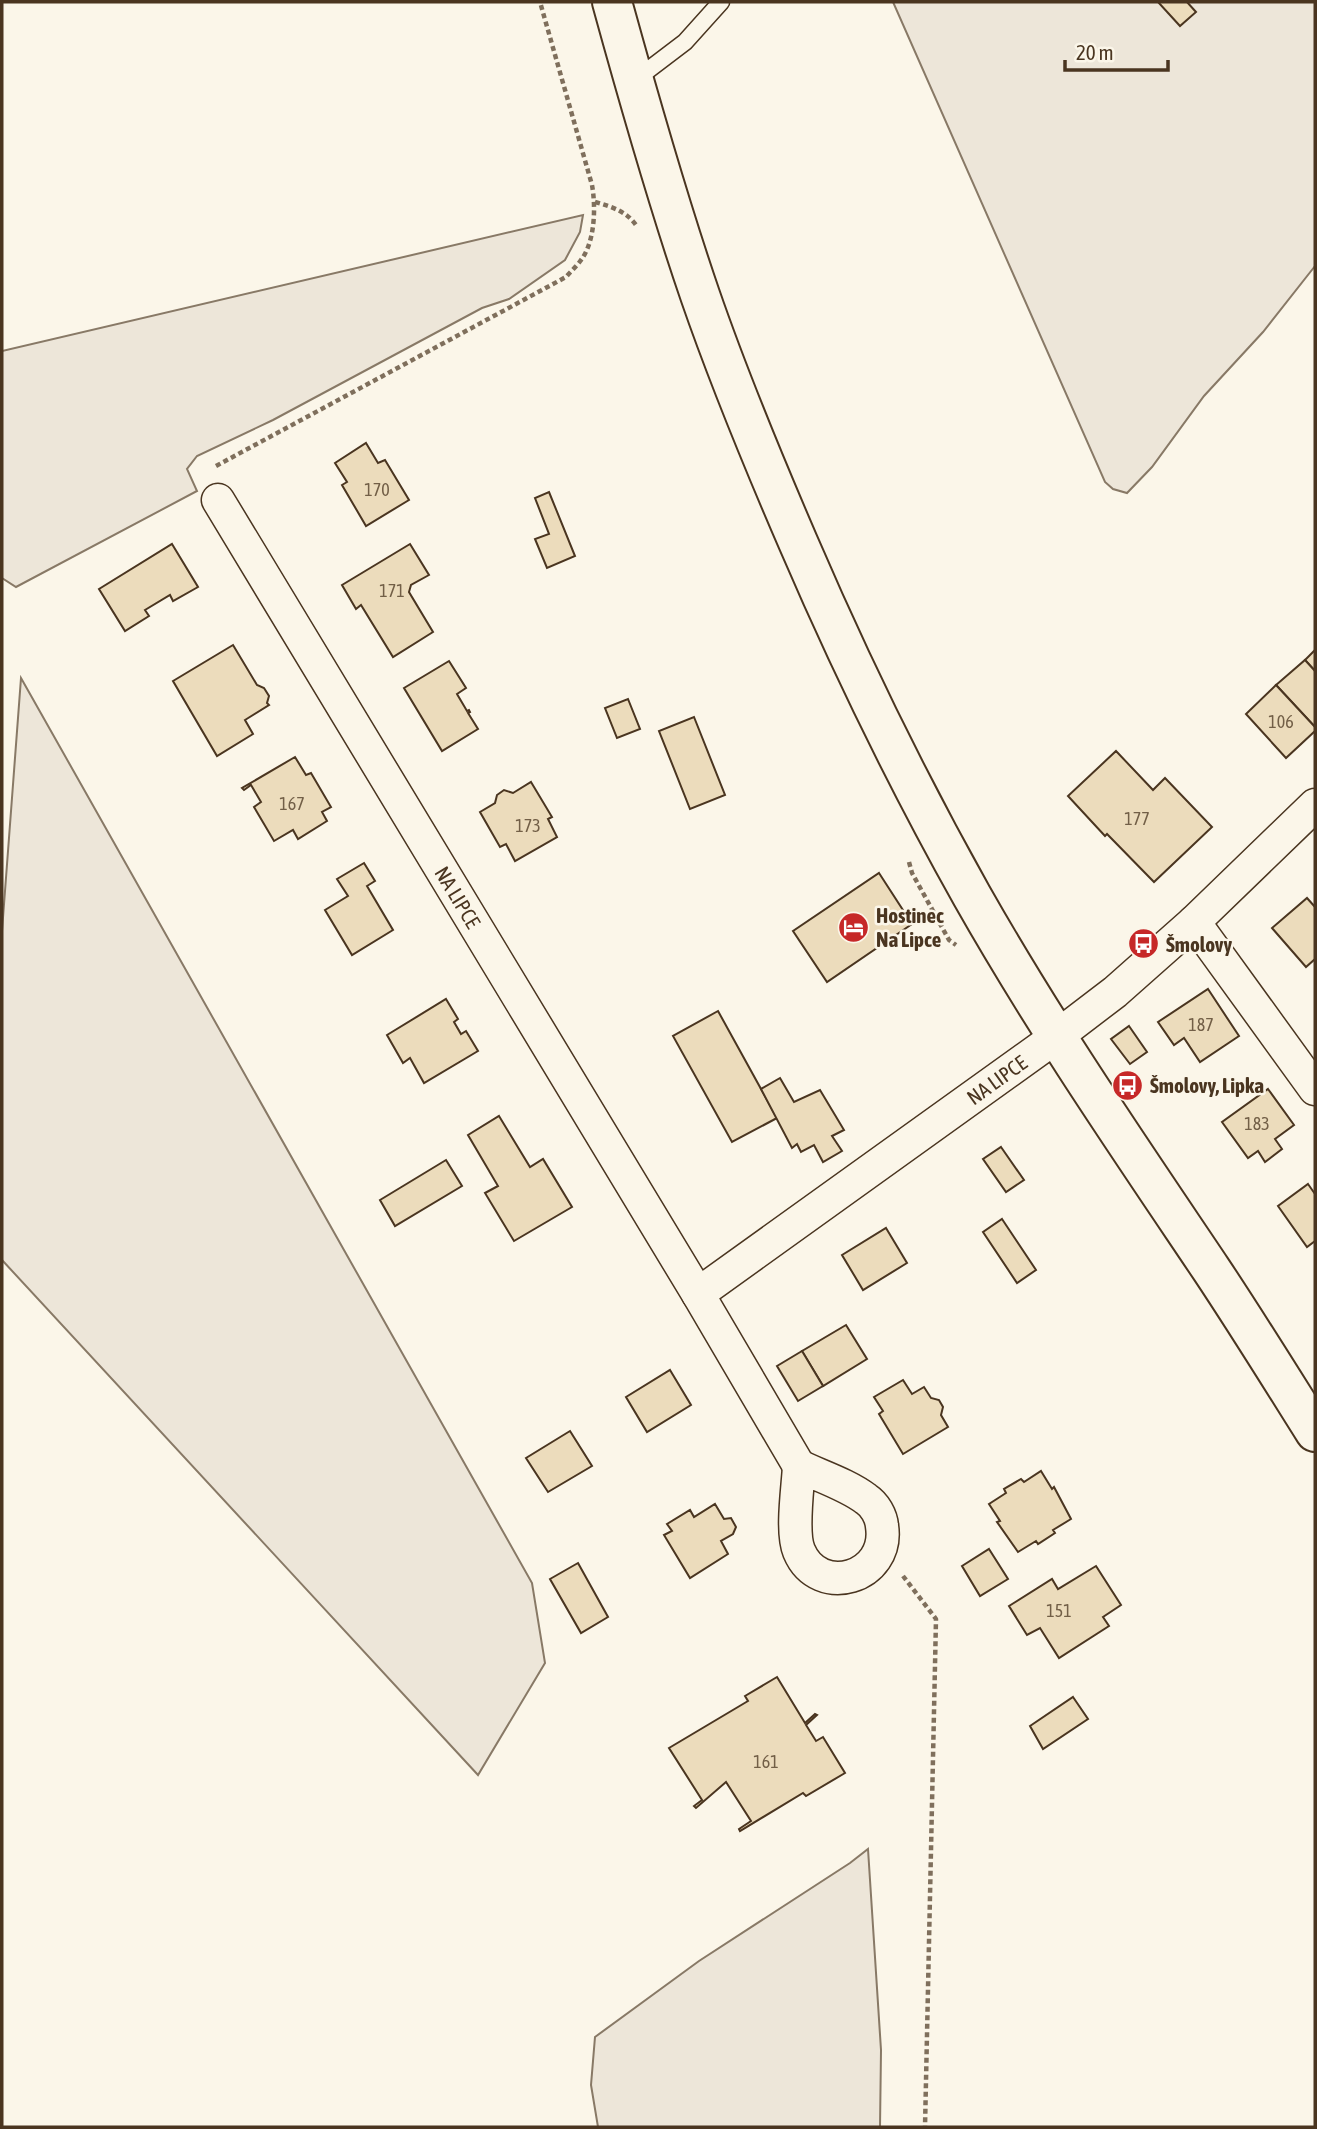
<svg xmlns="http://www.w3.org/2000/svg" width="1317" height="2129" font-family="'Asap Condensed',sans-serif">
<rect width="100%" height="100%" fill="#fbf6e9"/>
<g fill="#ede6d9" stroke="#887966" stroke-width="2">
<path d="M893,2H1315V266L1263,332L1204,396L1152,467L1127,493L1113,489L1105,482Z"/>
<path d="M583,215L580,232L565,260L509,299L482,308L273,420L197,456L187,469L197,491L16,587L2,578V351Z"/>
<path d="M21,678L532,1583L545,1663L478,1775L2,1260V931Z"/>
<path d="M868,1849L881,2050L880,2127H598L591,2085L595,2037L699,1961L850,1863Z"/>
</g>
<g fill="#ecdcbc" stroke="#4a3520" stroke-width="2">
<path d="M1158,2H1187L1196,12L1180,26Z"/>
<path d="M366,443L378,463L385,460L409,500L366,526L342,485L347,482L335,463Z"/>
<path d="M549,492L575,556L547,568L535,539L549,534L535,498Z"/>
<path d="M172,544L198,587L173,601L170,595L145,610L149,616L125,631L99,589Z"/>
<path d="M410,544L429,575L411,585L409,592L433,632L393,657L361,605L356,609L342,585Z"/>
<path d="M233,645L257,685L264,688L269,696L267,703L269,705L245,720L253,734L217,756L173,681Z"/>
<path d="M1315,650V671L1305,660Z"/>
<path d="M1305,660L1315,671V727L1276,685Z"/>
<path d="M449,661L466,688L457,694L467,711L469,710L470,712L468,713L478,729L442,751L404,688Z"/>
<path d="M1276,685L1315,727V731L1286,758L1246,714Z"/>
<path d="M628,699L640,729L617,738L605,708Z"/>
<path d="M694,717L725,795L690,809L659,731Z"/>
<path d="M1116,751L1153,790L1165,778L1212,827L1154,882L1107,834L1105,836L1068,796Z"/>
<path d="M295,757L306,775L311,773L331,807L322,812L327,821L298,839L293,830L274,841L254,807L261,802L251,785L244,790L242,788Z"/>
<path d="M531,782L552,817L548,819L557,837L515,861L506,844L500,847L480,812L495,803L497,795L504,790L513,793Z"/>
<path d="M364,863L375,881L367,886L393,930L352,955L325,910L348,896L337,879Z"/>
<path d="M879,873L912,924L827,982L793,931Z"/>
<path d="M1307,898L1315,907V959L1306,967L1272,928Z"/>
<path d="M1208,989L1239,1036L1200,1062L1184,1038L1174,1045L1158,1022Z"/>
<path d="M446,999L458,1019L454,1022L461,1034L466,1031L478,1051L424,1083L410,1058L403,1063L387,1035Z"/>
<path d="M718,1011L777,1118L732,1142L673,1036Z"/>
<path d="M1129,1026L1147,1052L1130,1064L1111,1039Z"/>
<path d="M780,1078L794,1102L820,1090L844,1130L832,1136L842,1151L823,1162L814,1145L801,1152L797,1144L792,1148L761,1089Z"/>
<path d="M1268,1089L1294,1125L1275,1139L1282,1149L1265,1162L1258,1151L1248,1158L1222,1122Z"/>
<path d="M499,1116L530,1167L543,1159L572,1207L514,1241L485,1193L498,1186L468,1135Z"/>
<path d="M1001,1147L1024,1180L1006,1192L983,1159Z"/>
<path d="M446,1160L462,1186L395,1226L380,1200Z"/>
<path d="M1308,1184L1315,1194V1241L1307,1247L1278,1206Z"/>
<path d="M1002,1219L1036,1270L1017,1283L983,1232Z"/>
<path d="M886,1228L907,1263L863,1290L842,1255Z"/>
<path d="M846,1325L867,1359L823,1386L802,1351Z"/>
<path d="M802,1351L823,1386L798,1401L777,1366Z"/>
<path d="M670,1370L691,1405L647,1432L626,1397Z"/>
<path d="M903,1380L912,1394L924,1387L931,1398L939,1400L943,1407L941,1415L948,1427L903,1454L879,1414L883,1411L874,1397Z"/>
<path d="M570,1431L592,1466L548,1492L526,1458Z"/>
<path d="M1041,1471L1052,1489L1054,1487L1071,1519L1053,1530L1055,1533L1038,1544L1036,1541L1018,1552L997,1522L1000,1521L989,1504L1006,1493L1004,1489L1021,1479L1024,1482Z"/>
<path d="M715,1504L724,1519L731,1518L736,1527L733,1534L721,1541L728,1554L690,1578L664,1535L672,1531L667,1524L690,1510L694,1517Z"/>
<path d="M989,1549L1008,1579L980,1596L962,1566Z"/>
<path d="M578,1563L608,1617L581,1633L550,1579Z"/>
<path d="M1096,1566L1121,1605L1103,1617L1109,1626L1059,1658L1040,1628L1027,1635L1009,1606L1052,1579L1058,1589Z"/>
<path d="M777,1677L805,1723L815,1714L817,1715L806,1725L816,1741L823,1737L845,1773L806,1796L803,1793L740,1831L739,1829L751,1821L726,1782L696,1808L694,1806L702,1800L669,1748L748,1701L745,1696Z"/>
<path d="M1073,1697L1088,1719L1043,1749L1030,1726Z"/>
</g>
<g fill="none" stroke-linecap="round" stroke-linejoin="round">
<defs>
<path id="service" d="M635,80L685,42L721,2"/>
<g id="minor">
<path id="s1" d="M218,500L698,1294"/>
<path d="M1194,922L1315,1089"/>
<path id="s2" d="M799,1466L698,1294L1056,1037L1115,992L1194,922L1315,805"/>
<path d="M799,1466C820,1476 848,1485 866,1499C875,1505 881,1516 882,1526C890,1578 819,1599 799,1551C791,1532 798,1487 799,1466Z"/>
</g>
<path id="primary" d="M612,2C639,100 667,199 700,295C729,379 763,461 798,542C850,663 908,782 972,896C1045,1025 1129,1147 1211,1269C1247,1323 1281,1378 1315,1432"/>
</defs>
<use href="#service" stroke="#4a3520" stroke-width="19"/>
<use href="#minor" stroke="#4a3520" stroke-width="35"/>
<use href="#primary" stroke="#4a3520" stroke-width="42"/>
<g stroke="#7f6f5c" stroke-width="4.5" stroke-dasharray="5 3.5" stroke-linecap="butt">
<path d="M595,202C612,207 626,211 636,225"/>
<path d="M216,466L566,277C571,271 577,266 581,260C595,242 596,207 592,185L540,2"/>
<path d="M909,862L912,873L949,940L956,945"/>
<path d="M903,1576L936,1619L925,2127"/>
</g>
<use href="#service" stroke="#fbf6e9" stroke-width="16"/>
<use href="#minor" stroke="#fbf6e9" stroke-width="32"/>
<use href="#primary" stroke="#fbf6e9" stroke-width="38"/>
</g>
<defs>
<symbol id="hotel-disc" viewBox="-11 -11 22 22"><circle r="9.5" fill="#c62828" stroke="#fbf6e9"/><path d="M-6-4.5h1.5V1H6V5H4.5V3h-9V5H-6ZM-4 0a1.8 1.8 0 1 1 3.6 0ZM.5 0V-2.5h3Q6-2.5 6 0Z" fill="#fff"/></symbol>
<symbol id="bus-disc" viewBox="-11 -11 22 22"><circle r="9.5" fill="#c62828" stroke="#fbf6e9"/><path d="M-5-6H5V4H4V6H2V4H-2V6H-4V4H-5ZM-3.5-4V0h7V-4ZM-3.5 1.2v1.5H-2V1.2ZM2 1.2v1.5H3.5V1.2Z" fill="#fff"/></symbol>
</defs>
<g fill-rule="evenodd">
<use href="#hotel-disc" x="836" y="910" width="35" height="35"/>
<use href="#bus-disc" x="1126" y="926" width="35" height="35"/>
<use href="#bus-disc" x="1110" y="1068" width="35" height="35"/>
</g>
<g text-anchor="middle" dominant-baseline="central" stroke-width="5" stroke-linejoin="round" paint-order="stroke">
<g font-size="18" fill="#725f47">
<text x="377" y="489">170</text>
<text x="392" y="590">171</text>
<text x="1281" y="721">106</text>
<text x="292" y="803">167</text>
<text x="1137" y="818">177</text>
<text x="528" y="825">173</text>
<text x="1201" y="1024">187</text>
<text x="1257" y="1123">183</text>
<text x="1059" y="1610">151</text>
<text x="766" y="1761">161</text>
</g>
<g font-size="21" fill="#4a3520" stroke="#fbf6e9">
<text stroke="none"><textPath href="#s1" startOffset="464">NA LIPCE</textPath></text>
<text stroke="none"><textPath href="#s2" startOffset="567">NA LIPCE</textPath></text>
</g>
<g font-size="21" font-weight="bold" fill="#4a3520" stroke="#fbf6e9" text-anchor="start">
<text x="876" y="915">Hostinec<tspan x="876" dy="24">Na Lipce</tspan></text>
<text x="1166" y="944">Šmolovy</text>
<text x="1150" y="1085">Šmolovy, Lipka</text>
</g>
</g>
<rect width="1317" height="2129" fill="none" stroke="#4a3520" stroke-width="7"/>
<path d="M1065 60v10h103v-10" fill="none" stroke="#4a3520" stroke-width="3.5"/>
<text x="1076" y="60" font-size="21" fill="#4a3520" stroke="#fbf6e9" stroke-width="5" paint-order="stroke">20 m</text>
</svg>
